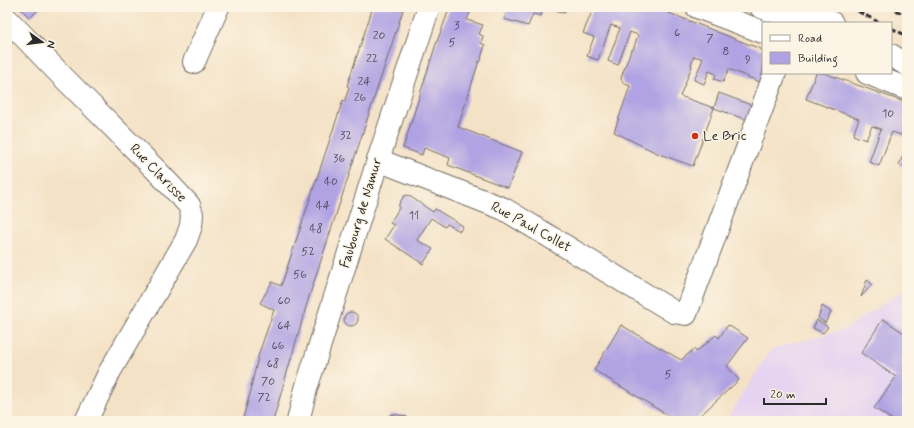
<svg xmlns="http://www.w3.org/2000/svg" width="914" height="428" font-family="Mynerve,sans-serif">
<rect width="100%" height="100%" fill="#fcf5e5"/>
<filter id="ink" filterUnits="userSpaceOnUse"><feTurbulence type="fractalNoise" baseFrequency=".025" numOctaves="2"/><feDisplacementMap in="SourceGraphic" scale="8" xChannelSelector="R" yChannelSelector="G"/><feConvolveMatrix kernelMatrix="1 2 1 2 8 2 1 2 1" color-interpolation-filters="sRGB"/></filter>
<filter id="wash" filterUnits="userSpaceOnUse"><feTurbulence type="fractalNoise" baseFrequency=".012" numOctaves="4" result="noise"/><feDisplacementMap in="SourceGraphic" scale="16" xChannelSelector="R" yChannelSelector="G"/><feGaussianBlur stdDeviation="0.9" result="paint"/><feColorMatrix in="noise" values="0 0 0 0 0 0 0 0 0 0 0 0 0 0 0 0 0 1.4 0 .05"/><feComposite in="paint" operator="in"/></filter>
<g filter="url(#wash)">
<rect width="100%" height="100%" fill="#f4e2c6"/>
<path fill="#e5d3f1" d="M907,288V421H726L771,349L845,329Z"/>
<g id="blocks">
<g fill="#b0a3e3">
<path d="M19,7H41L30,18Z"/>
<path d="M373,7H404L308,300L273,421H242L252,387H251L259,353L274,310L260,303L272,282L281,286L343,100L345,101L349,87L347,86Z"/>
<path d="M450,7H464L471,10L467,20L483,25L479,34L483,36L481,43L485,45L481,58L482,59L480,62L479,61L458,127L522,152L508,188L448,165L450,158L424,148L422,155L403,148L435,47Z"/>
<path d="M509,7H540L543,8L541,16L533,14L528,26L504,19Z"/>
<path d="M547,7H567L564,13Z"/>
<path d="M594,7H654L763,50V73H766L762,83L729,69L723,82L714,79L716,74L709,71L704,84L694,80L703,59L694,56L691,65L692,66L680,96L714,108L719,93L754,106L750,121L714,108L693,166L659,154L614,132L630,86L623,83L621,78L631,50H633L638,35L630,32L618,65L608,61L620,28L611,25L598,60L587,56L594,37L583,33Z"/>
<path d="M7,40L12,44L7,49Z"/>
<path d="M816,73H824L907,103V137L892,132L879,166L869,162L881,129L872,126L866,140L853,135L859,119L806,99Z"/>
<path d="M904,153L907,154V168L899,165Z"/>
<path d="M408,195L433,212L435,209L463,226L460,231L447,224L445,227L431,218L417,240L433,249L423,264L385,239L394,225L390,223L399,208V204L404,196Z"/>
<path d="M867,280L872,284L861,297Z"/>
<path d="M822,306L831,312L825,323L818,318Z"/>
<circle cx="351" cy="319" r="7"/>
<path d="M883,319L907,335V421H894L874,408L896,377L861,353Z"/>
<path d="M817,320L828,327L823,333L813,328Z"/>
<path d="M621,325L681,360L694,349L696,352L716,335L719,338L728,325L748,338L727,366L739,380L694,421H677L594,370Z"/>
<path d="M393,414L405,416L414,421H386L390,415Z"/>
</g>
</g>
</g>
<g filter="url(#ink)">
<use href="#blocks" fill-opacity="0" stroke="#716b61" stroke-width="1"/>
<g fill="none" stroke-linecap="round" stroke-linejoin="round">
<path stroke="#ccbda7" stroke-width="22" stroke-dasharray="22 11" stroke-linecap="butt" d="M805,19L821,15L835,7"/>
<defs>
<g id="minor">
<path d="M697,7L763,32"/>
<path d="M761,7L789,17L805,19"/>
<path d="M802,7L832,23"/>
<path d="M7,19L60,74L156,170L189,205L192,214L191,226L186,240L110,371L86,421"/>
<path d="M891,55L907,65"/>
<path d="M194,62L218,7"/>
<path d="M867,73L907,89"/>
<path d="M378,160L504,209L674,312L686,314L775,73"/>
<path d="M298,421L306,389L378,160L429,7"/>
</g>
</defs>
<use href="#minor" stroke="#716b61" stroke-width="24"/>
<use href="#minor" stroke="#fff" stroke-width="22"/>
<g stroke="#2b2b2b" stroke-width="3" stroke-dasharray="6 3" stroke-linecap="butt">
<path d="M850,7L880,23"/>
<path d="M887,7L907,15"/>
<path d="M891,28L907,36"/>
</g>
</g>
</g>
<circle fill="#c8321e" stroke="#fcf5e5" stroke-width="1.5" cx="695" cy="136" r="4"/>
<g text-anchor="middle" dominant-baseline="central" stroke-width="3" stroke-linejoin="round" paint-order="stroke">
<g font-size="12" fill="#4c4959">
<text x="457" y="26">3</text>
<text x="677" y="33">6</text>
<text x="379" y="36">20</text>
<text x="710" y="39">7</text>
<text x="452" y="43">5</text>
<text x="726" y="52">8</text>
<text x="372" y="59">22</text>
<text x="748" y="60">9</text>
<text x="364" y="82">24</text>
<text x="360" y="98">26</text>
<text x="888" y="114">10</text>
<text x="346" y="136">32</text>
<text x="339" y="159">36</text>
<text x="331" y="182">40</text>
<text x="323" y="206">44</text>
<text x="414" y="216">11</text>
<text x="316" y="229">48</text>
<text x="308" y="252">52</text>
<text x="300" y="275">56</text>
<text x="284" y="301">60</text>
<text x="284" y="326">64</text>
<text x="278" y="346">66</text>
<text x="273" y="364">68</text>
<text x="668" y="375">5</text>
<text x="268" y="382">70</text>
<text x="264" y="398">72</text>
</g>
<g font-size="14" fill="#2b2b2b" stroke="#fcf5e5" text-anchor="start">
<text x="703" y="136">Le Bric</text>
</g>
<g font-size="14" fill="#2b2b2b" stroke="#fcf5e5">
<text transform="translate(158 173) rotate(46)">Rue Clarisse</text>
<text transform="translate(361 213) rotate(-73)">Faubourg de Namur</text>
<text transform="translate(531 227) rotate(29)">Rue Paul Collet</text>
</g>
</g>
<rect width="914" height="428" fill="none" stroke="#fcf5e5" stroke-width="24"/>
<rect x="762" y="22" width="130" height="52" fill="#fcf5e5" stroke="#a8a49b"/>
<rect x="770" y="35" width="20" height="6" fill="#ffffff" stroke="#a8a49b"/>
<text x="798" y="42" font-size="12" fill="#2b2b2b">Road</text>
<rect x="770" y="52" width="20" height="12" fill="#b0a3e3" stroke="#a8a49b"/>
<text x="798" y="62" font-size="12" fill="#2b2b2b">Building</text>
<g transform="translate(42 42) rotate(104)" stroke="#fcf5e5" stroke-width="3" paint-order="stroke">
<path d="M0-3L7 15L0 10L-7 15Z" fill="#2b2b2b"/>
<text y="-6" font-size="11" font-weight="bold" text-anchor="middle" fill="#2b2b2b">N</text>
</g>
<path d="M764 398v6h62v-6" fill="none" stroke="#2b2b2b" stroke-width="2"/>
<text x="770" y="398" font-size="12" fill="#2b2b2b" stroke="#fcf5e5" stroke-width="3" paint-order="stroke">20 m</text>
</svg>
